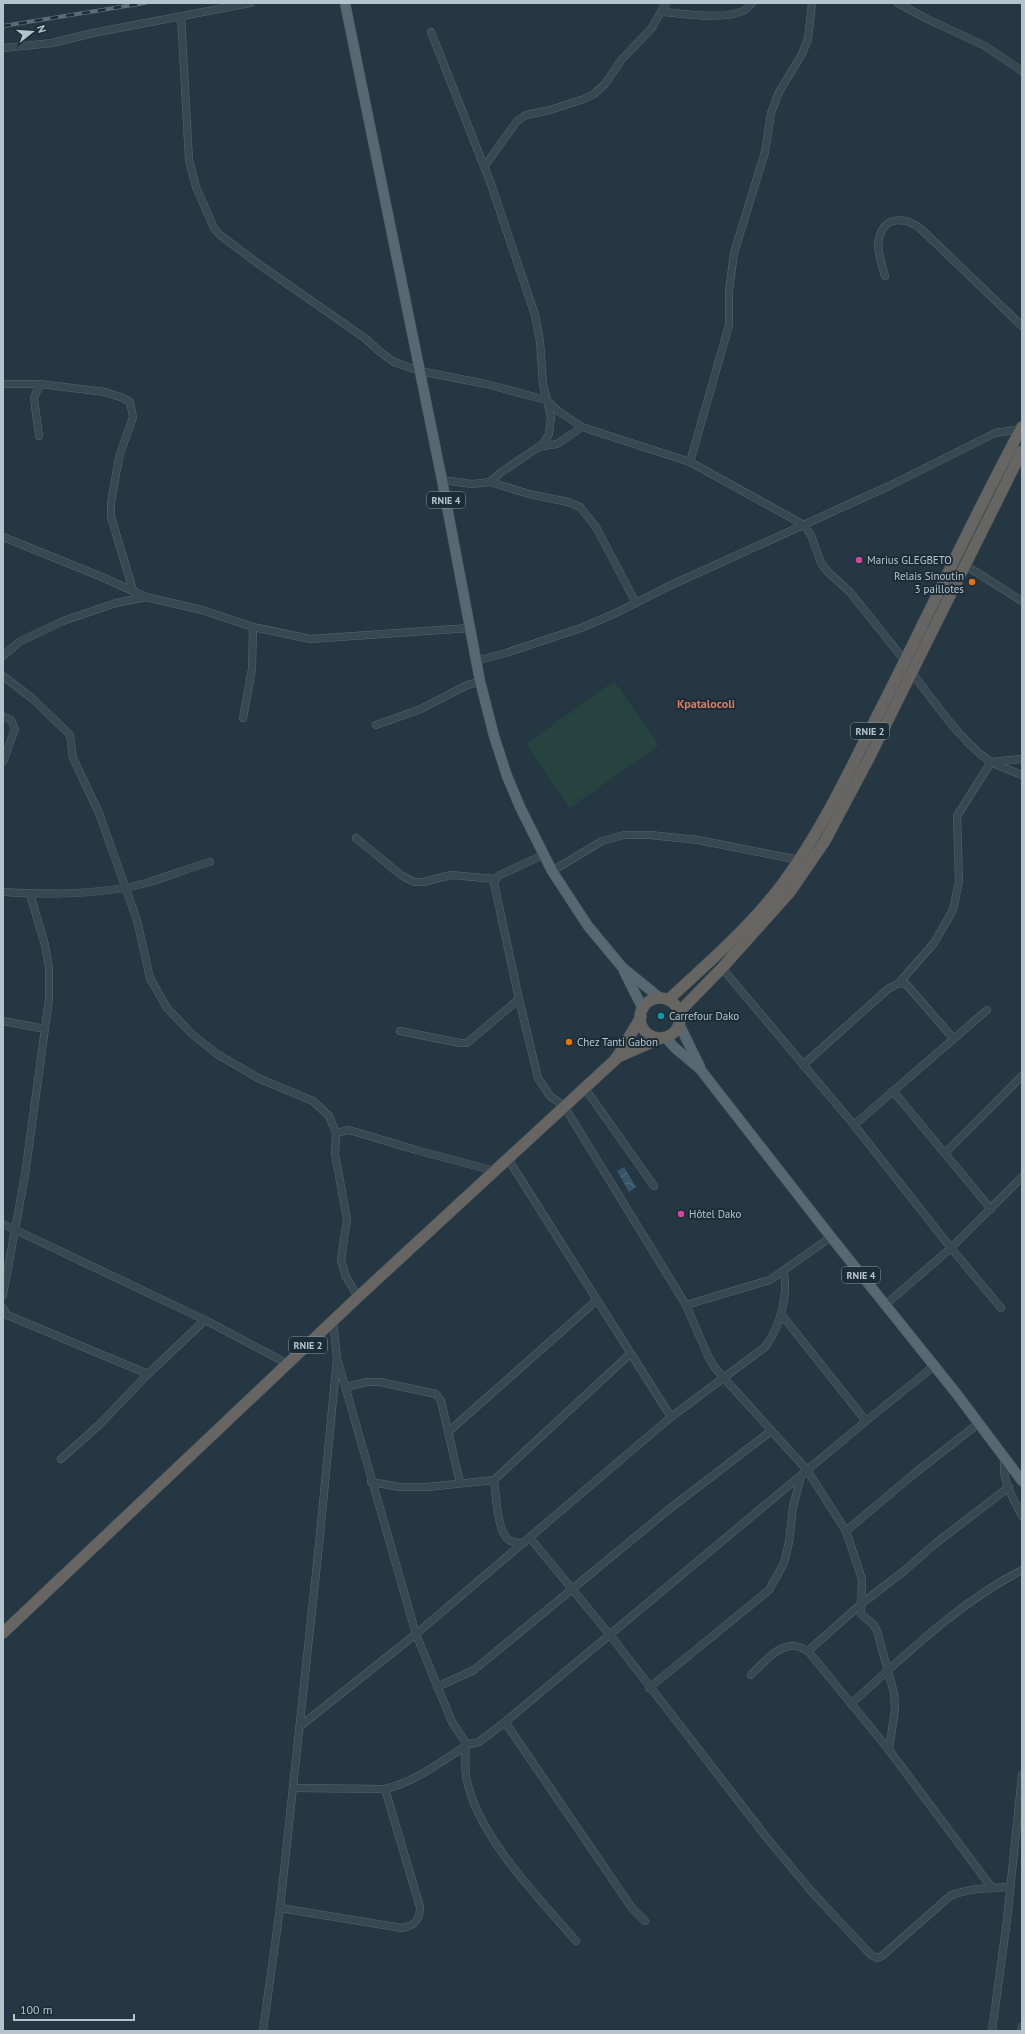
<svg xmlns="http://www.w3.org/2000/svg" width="1025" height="2034" font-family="'PT Sans',sans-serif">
<defs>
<pattern id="water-waves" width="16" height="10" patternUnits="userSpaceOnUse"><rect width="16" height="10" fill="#36576a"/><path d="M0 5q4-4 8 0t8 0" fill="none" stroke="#516e7e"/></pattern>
</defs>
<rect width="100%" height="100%" fill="#243742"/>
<path fill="#264340" d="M614,681L659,745L570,808L526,744Z"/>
<path fill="url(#water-waves)" d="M624,1167L636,1187L629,1192L617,1171Z"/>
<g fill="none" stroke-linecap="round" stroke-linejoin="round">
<defs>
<g id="minor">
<path d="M898,3L923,17L985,46L1022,71"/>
<path d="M663,12C683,14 724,20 743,11C746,10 749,6 752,3"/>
<path d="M181,16L189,160L196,187L214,228L220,235L260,265L366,339L379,351L394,362L420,371L486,384L546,400L558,411L582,427L690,462L804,525L811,535L821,563L828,572L850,592L905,661"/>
<path d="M431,32L491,184L535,315L540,342L543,384L551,417L549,434L543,444L500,473L490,482"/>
<path d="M3,48L52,43L93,33L250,3"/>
<path d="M484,167L517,121L526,115L550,110L584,99L594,94L605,84L622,59L651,29L666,3"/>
<path d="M885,276C882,265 876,249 879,238C885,215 906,217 921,229L1022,326"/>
<path d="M3,384H40L105,392L123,398L130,402L133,417L120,454L116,474L111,503V517L133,590"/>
<path d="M39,436L34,398L40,384"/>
<path d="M538,447L557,444L582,427"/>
<path d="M690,462L729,325V291L734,253L765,152L771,113L779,92L802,54L808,39L812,3"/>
<path d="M442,480L472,484L490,482L529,494L568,502L580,507L596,527L636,603"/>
<path d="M3,537L102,577L146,597"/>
<path d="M965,565L1022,601"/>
<path d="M3,656L19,642L63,621L116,603L146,597L202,610L253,627L310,639L470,628"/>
<path d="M476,661L506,653L581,628L618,612L667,587L889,486L995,433L1022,429"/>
<path d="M911,672C933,699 962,744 991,762C1000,767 1012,771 1022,775"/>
<path d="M3,676L33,699L70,735L73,758L99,813L137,920L150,978L167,1008L192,1034L217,1054L258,1078L313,1101L329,1116L336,1133"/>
<path d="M3,716L11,720L15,729L3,762"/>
<path d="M243,718L252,669L253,627"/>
<path d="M376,725L421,709L465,686L480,681"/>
<path d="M356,838L401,875L414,882H423L451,875L495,879"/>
<path d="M543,855L498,876L494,883L519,999L538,1078L550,1096L564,1106L686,1305L708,1356L715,1368L807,1470L846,1531L862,1579L861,1614L874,1625L877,1631L894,1693L895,1709L889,1750"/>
<path d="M552,871L602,841L624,835H650L698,840L799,860"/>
<path d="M3,892C49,895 101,895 146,883C167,877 188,868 210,862"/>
<path d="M722,968L854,1125L951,1248L1001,1308"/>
<path d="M899,983L934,943L953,910L959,881L957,816L991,762L1022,759"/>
<path d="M3,1021L45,1029"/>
<path d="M400,1031L460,1043H467L519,999"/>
<path d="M803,1065L888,989L899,983L906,984L953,1038"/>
<path d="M584,1087L654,1186"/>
<path d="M893,1091L991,1209"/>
<path d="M854,1125L987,1010"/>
<path d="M945,1153L1022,1076"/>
<path d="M508,1159L671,1417"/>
<path d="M3,1224L205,1320L288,1364"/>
<path d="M3,1295L25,1175L49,999V968L45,945L30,894"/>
<path d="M358,1297L346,1277L341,1260L347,1219L335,1154L336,1133L349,1130L416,1150L495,1171"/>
<path d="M686,1305L770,1280L831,1237"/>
<path d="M885,1305L951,1248L1022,1177"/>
<path d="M3,1308L7,1315L148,1374"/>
<path d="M781,1314L866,1421"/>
<path d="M337,1358L416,1634L452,1722L466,1743L470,1744L479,1742L505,1722L866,1421L934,1366"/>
<path d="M345,1387L367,1382H380L436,1394L441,1401L460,1483"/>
<path d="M448,1432L597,1300"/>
<path d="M61,1459L99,1425L148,1374L205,1320"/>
<path d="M1005,1460C1000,1479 1014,1499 1022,1516"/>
<path d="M494,1480C496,1494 497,1532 509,1540C513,1543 519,1543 524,1543"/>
<path d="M371,1482L400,1487H428L494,1480L630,1354"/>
<path d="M846,1531L915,1473L979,1423"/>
<path d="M530,1538L610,1635L767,1838L811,1891L871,1955L877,1958L882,1956L950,1896C969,1888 989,1888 1010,1887"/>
<path d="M808,1651L861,1604L904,1571L936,1543L1009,1487"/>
<path d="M751,1675C761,1665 775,1648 790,1646C796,1644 803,1649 808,1651L889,1750L992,1888"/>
<path d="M437,1687L474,1670L668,1510L771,1431"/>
<path d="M649,1688L769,1590L784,1563L789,1542L793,1507L801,1476"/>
<path d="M851,1704C904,1656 958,1603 1022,1570"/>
<path d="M505,1722L632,1908L645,1921"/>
<path d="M299,1727L416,1634L671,1417L765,1347C780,1327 788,1297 784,1272"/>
<path d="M466,1743C465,1754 465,1765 466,1776C476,1835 538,1897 576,1941"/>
<path d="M293,1788L385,1789C415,1782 440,1762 466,1746"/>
<path d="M280,1908L402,1928C414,1926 420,1920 420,1907L385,1789"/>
<path d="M263,2031L280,1908L319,1545L337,1358L333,1321"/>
<path d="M992,2031L1007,1920L1022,1775"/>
<path d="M1021,2031L1022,2027"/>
</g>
<g id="primary">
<path d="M345,3L442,480L480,681L494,736L507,776L520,807L552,871L588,926L622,967L660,998"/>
<path d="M624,971L643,1009"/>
<path d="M679,1024L700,1067"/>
<path d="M665,1037L675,1048L700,1069L831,1237L956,1393L1022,1481"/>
</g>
<g id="trunk">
<circle cx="660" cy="1018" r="20"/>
<path d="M668,1000C708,963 750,927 783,883C820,833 847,776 875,720C925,623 970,523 1022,427"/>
<path d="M679,1012L722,968L790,892L825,841L868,760L1022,451"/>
<path d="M616,1058L661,1038"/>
<path d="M3,1633L358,1297L616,1059L641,1017"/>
</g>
</defs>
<use href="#minor" stroke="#56666f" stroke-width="8"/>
<use href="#primary" stroke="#45545d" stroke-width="11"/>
<use href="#trunk" stroke="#43535c" stroke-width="12"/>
<use href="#minor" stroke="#384851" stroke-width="7"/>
<use href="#primary" stroke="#566871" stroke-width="10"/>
<use href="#trunk" stroke="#676562" stroke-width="11"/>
<defs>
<path id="rail" d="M3,26L145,3"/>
</defs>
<use href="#rail" stroke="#5a6d79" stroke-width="4"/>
<use href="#rail" stroke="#1d2d37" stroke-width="2.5" stroke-dasharray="8" stroke-linecap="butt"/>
</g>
<g fill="#d1479c" stroke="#1d2d37" stroke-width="1.5">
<circle cx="859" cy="560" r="4"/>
<circle cx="681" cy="1214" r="4"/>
</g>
<g fill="#e8710a" stroke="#1d2d37" stroke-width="1.5">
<circle cx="972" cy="582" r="4"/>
<circle cx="569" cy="1042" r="4"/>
</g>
<circle fill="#0f9aa8" stroke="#1d2d37" stroke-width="1.5" cx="661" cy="1016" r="4"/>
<g text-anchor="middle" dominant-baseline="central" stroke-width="4" stroke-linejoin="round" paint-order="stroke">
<g fill="#1d2d37" stroke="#87969f" stroke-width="1">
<rect x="427" y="492" width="38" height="16" rx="3"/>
<rect x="851" y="723" width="38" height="16" rx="3"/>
<rect x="842" y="1267" width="38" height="16" rx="3"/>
<rect x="289" y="1337" width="38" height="16" rx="3"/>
</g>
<g font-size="10" font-weight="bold" fill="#b5c3cc">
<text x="446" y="500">RNIE 4</text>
<text x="870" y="731">RNIE 2</text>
<text x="861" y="1275">RNIE 4</text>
<text x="308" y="1345">RNIE 2</text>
</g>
<g font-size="11" fill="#b5c3cc" stroke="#1d2d37" text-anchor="start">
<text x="867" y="560">Marius GLEGBETO</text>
<text x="964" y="576" text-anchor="end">Relais Sinoutin<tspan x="964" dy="13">3 paillotes</tspan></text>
<text x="669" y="1016">Carrefour Dako</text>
<text x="577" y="1042">Chez Tanti Gabon</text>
<text x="689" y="1214">Hôtel Dako</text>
</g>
<g font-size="12" font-weight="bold" fill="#dd7a5f" stroke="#1d2d37">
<text x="706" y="703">Kpatalocoli</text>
</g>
</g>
<rect width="1025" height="2034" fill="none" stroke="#b5c3cc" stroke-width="8"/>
<g transform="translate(32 32) rotate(73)" stroke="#1d2d37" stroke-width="3" paint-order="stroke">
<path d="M0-3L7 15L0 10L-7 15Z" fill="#b5c3cc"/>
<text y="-6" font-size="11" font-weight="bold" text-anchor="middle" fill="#b5c3cc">N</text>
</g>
<path d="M14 2014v6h120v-6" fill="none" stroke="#b5c3cc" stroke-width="2"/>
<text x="20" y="2014" font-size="12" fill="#b5c3cc" stroke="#1d2d37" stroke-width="3" paint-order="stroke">100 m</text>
</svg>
